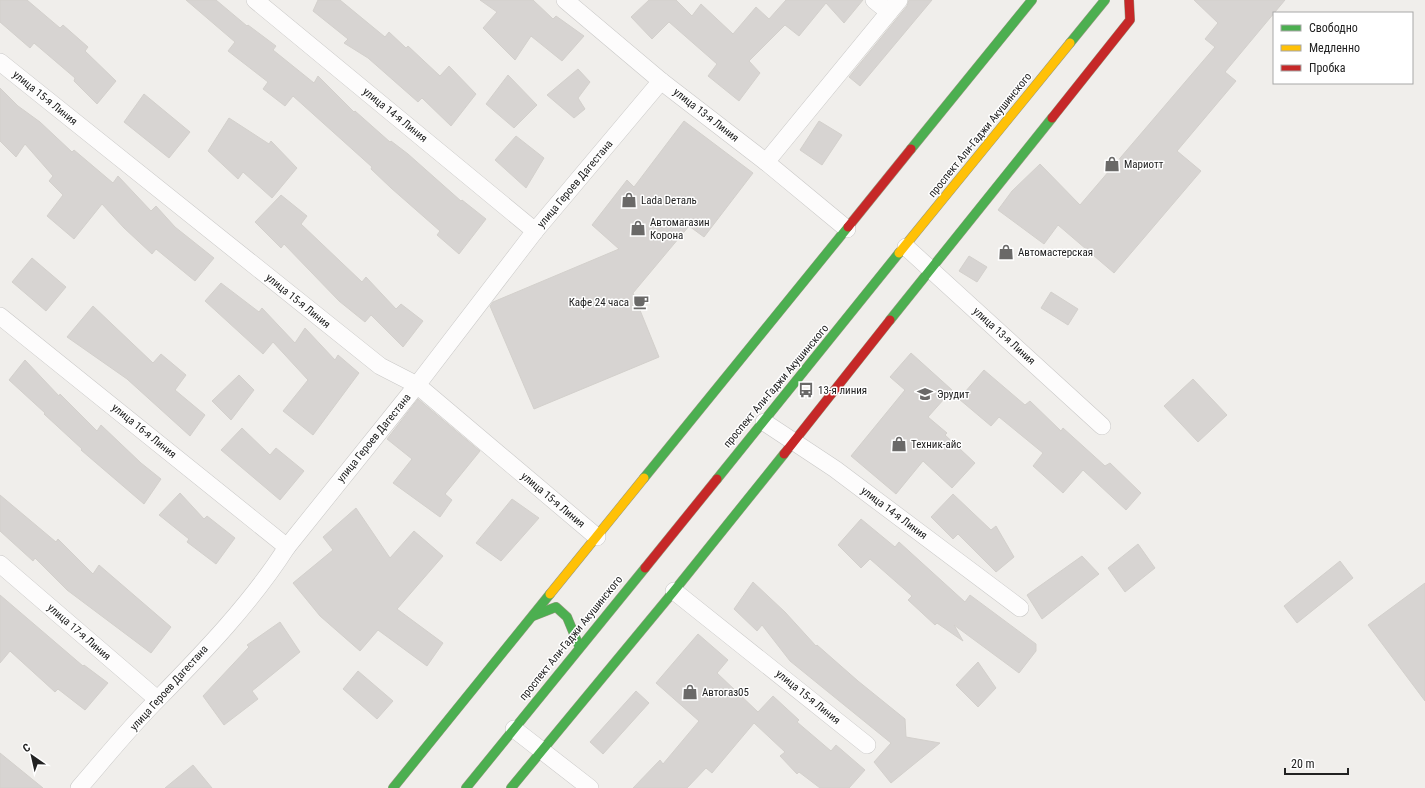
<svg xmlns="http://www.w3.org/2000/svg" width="1425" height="788" font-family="'Roboto Condensed',sans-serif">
<rect width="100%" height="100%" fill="#f0eeeb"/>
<g fill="#d7d4d2" stroke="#d3d0cc">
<path d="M0,0H27L60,28L63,25L88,47L85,51L116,81L97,104L74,81L75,78L34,43L30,48L0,22Z"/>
<path d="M186,0H216L247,26L248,25L276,46L273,50L314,83L318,76L354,112L355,111L390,142L391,141L408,154L461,201L462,200L486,219L459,254L437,235L440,231L391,188L371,169L372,167L293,96L285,106L263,89L268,82L228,51L235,42Z"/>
<path d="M318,0H340L385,37L389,32L406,48L408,46L440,76L449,66L476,94L451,126L422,98L418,102L368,58L344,43L348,39L313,11Z"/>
<path d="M480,0H533L553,19L556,16L584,36L562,61L531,36L515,60L483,28L497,12Z"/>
<path d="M649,0H676L692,16L701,4L733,34L756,7L769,19L786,0H863L844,23L826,3L799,36L785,25L749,61L760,73L739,101L708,76L717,64L669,22L652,39L631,17Z"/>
<path d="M932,0L860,86L849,77L907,6L909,0Z"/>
<path d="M1194,0H1285L1225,72L1236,81L1177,151L1201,171L1114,273L1058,225L1044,244L998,210L1012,191L1040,164L1080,205L1215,47L1205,39L1218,23Z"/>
<path d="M578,69L590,82L578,98L585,109L574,118L547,95Z"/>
<path d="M508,75L537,105L514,128L486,104Z"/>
<path d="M0,88L18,106L40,122L72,152L74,150L113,183L118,176L151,211L156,206L175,227L214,258L195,281L156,249L152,254L124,228L102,204L74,239L47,216L63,195L49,181L53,176L25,144L16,157L0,141Z"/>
<path d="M144,94L190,132L169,158L124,122Z"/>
<path d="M229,118L269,144L271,141L297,168L272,198L243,172L238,179L208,151Z"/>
<path d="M684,121L753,173L704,237L689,226L633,293L659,357L534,409L490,306L493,302L619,249L592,225L627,180L634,187Z"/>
<path d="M819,121L842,135L822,165L800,150Z"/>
<path d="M516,136L544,158L526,188L495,160Z"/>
<path d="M281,195L307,216L301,224L362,282L366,277L396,309L401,304L423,321L403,347L371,315L365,322L339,301L284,244L281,248L255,222Z"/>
<path d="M969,256L987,267L977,282L959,271Z"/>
<path d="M32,258L66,287L46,311L12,282Z"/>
<path d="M221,283L259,312L262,308L295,343L305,328L335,360L338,355L359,373L313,435L283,411L308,380L273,342L263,354L205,301Z"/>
<path d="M1051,292L1078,309L1068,325L1041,308Z"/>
<path d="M93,306L153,363L161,354L186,375L175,390L205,415L190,436L127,379L67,337Z"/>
<path d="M911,353L952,390L928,417L947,433L945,435L975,463L952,488L923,461L896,494L851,456L905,390L890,377Z"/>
<path d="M25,360L59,396L60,394L97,431L101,425L141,463L161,479L144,504L81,450L82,449L44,414L45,413L9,380Z"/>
<path d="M984,370L1025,405L1030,401L1061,431L1063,428L1105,466L1110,463L1141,493L1126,510L1083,470L1063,493L1033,466L1043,453L999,417L991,426L959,399Z"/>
<path d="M239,375L254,390L231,420L212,401Z"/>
<path d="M1193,379L1227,415L1198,442L1164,406Z"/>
<path d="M418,399L480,451L445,494L452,500L440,517L393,483L412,459L387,439Z"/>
<path d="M242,428L270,455L276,448L304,471L280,500L221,450Z"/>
<path d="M180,493L204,519L207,516L235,538L216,564L187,542L189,539L159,515Z"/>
<path d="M953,494L991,530L996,526L1014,557L996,572L958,534L953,539L931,517Z"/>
<path d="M0,495L56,542L58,539L93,574L99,565L171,627L151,653L67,590L35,558L33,561L0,531Z"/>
<path d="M512,499L539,518L501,561L476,543Z"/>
<path d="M356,508L390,558L414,531L443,556L397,609L443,643L427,666L378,630L360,651L320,616L293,583L333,550L323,537Z"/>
<path d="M861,519L895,547L899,542L965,602L970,595L1036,644V651L1019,673L954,625L963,641L937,623L935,625L908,600L912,596L870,559L861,568L838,545Z"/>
<path d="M1138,544L1155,568L1125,592L1108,568Z"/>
<path d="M1082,556L1099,574L1042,619L1027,595Z"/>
<path d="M1340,561L1353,578L1297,623L1284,606Z"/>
<path d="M753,582L785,612L816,646L817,645L858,681L905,719L906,737L940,743L891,783L874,762L891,743L790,661L762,625L757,631L734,609Z"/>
<path d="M1425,583V701L1368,625Z"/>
<path d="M0,595L83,666L84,665L108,683L85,710L58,689L55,692L10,651L0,663Z"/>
<path d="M280,622L300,652L252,691L258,699L224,725L203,696L249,647L247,645Z"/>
<path d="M698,634L728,660L717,673L758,712L773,696L799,720L797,722L831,751L836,745L865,770L849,788H820L799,772L797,774L780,756L785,752L754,723L712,773L706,768L687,788H633L660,760L663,764L699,721L656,683Z"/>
<path d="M978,662L996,688L978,707L956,685Z"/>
<path d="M358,671L393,701L377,719L343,689Z"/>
<path d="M636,691L649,703L603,754L590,742Z"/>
<path d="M0,753L43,788H0Z"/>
<path d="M193,765L212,788H165Z"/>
</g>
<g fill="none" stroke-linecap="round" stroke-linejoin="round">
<defs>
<g id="street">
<path d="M255,0L535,231"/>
<path d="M565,0L661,81L766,162L847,229"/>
<path d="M874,0L889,12"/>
<path d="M0,62L380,366L417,385L597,537"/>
<path d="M766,162L899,0"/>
<path d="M906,247L1102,426"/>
<path d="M0,316L287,547"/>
<path d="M764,422L835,469L1020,608"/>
<path d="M0,564L157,699"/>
<path d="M674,591L867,745"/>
<path d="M514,729L590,788"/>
<path d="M79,788C105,758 130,727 158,699C204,652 252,602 287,547L417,385L535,231L661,81"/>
</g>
<g id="fast">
<path d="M1070,43L1105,0"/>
<path d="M911,149L1032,0"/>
<path d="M890,320L1052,118"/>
<path d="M644,478L848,227"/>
<path d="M717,479L899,253"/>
<path d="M533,616L556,607L567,617L579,646"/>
<path d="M393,788L550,594"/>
<path d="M466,788L645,568"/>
<path d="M511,788L674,591L784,454"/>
</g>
<g id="slow">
<path d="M899,253L1070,43"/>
<path d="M550,594L644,478"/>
</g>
<g id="jam">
<path d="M1052,118L1130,20L1129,0"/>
<path d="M848,227L911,149"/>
<path d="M784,454L890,320"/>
<path d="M645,568L717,479"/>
</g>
</defs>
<use href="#street" stroke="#c9c8c7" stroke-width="18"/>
<use href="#fast" stroke="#999a82" stroke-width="10"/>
<use href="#slow" stroke="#999a82" stroke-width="10"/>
<use href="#jam" stroke="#999a82" stroke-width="10"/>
<use href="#street" stroke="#fdfcfc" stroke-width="17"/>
<use href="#fast" stroke="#4caf50" stroke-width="9"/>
<use href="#slow" stroke="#ffc107" stroke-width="9"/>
<use href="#jam" stroke="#c62828" stroke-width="9"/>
</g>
<defs>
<symbol id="shop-bare" viewBox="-9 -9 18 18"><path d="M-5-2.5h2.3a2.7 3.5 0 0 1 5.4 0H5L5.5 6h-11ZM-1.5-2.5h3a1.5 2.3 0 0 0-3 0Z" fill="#6a6968" stroke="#fff" stroke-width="2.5" paint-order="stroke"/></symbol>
<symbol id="cafe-bare" viewBox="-9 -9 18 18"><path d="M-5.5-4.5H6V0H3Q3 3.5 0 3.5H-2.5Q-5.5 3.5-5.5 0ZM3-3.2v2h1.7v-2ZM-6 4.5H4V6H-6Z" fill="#6a6968" stroke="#fff" stroke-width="2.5" paint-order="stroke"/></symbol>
<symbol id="bus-bare" viewBox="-9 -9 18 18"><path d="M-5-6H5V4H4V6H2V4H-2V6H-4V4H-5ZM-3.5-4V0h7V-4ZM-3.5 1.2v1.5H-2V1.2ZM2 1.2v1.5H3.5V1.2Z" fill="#6a6968" stroke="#fff" stroke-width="2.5" paint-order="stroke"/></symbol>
<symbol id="school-bare" viewBox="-9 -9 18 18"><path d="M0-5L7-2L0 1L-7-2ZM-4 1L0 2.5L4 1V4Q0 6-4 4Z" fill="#6a6968" stroke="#fff" stroke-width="2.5" paint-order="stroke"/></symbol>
</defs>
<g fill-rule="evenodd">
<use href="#shop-bare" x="1101" y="153" width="22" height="22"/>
<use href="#shop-bare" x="618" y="189" width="22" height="22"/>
<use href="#shop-bare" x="627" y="217" width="22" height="22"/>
<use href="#shop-bare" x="995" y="241" width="22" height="22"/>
<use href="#cafe-bare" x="630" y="291" width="22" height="22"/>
<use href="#bus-bare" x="795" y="379" width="22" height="22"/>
<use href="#school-bare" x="914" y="383" width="22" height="22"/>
<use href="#shop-bare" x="888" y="433" width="22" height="22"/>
<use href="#shop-bare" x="679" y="681" width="22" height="22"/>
</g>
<g text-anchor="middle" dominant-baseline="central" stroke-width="3" stroke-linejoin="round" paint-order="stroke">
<g font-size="11" fill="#222" stroke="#fff">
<text transform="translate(45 98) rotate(39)">улица 15-я Линия</text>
<text transform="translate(395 115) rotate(39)">улица 14-я Линия</text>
<text transform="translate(706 115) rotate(38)">улица 13-я Линия</text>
<text transform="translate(980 135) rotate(-51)">проспект Али-Гаджи Акушинского</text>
<text transform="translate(575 184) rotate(-50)">улица Героев Дагестана</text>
<text transform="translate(298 301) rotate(39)">улица 15-я Линия</text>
<text transform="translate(1004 336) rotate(42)">улица 13-я Линия</text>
<text transform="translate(776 386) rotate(-50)">проспект Али-Гаджи Акушинского</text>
<text transform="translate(144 431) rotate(39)">улица 16-я Линия</text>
<text transform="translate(374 438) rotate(-51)">улица Героев Дагестана</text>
<text transform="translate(553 500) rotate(40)">улица 15-я Линия</text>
<text transform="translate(894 513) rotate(37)">улица 14-я Линия</text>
<text transform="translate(79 632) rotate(41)">улица 17-я Линия</text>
<text transform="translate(571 638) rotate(-51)">проспект Али-Гаджи Акушинского</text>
<text transform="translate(169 688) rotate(-48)">улица Героев Дагестана</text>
<text transform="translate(808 697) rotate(39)">улица 15-я Линия</text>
</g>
<g font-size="11" fill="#222" stroke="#fff" text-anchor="start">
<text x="1124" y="164">Мариотт</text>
<text x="641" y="200">Lada Dеталь</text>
<text x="650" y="222">Автомагазин<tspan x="650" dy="13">Корона</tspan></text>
<text x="1018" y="252">Автомастерская</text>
<text x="629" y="302" text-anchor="end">Кафе 24 часа</text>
<text x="818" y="390">13-я линия</text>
<text x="937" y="394">Эрудит</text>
<text x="911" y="444">Техник-айс</text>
<text x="702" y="692">Автогаз05</text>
</g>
</g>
<rect x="1273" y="12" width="140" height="72" fill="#ffffff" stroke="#a7a7a7"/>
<rect x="1281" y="25" width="20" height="6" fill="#4caf50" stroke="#a7a7a7"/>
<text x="1309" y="32" font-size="12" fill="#222222">Свободно</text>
<rect x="1281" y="45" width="20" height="6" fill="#ffc107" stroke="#a7a7a7"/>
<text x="1309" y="52" font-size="12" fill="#222222">Медленно</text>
<rect x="1281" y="65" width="20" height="6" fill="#c62828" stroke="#a7a7a7"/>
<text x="1309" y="72" font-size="12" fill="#222222">Пробка</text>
<g transform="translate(32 756) rotate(326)" stroke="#ffffff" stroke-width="3" paint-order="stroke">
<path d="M0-3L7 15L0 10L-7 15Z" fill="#222222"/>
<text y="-6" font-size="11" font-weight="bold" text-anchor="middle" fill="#222222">С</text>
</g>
<path d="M1285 768v6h63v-6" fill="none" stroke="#222222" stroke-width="2"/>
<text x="1291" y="768" font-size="12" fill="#222222" stroke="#ffffff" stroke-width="3" paint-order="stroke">20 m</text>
</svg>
